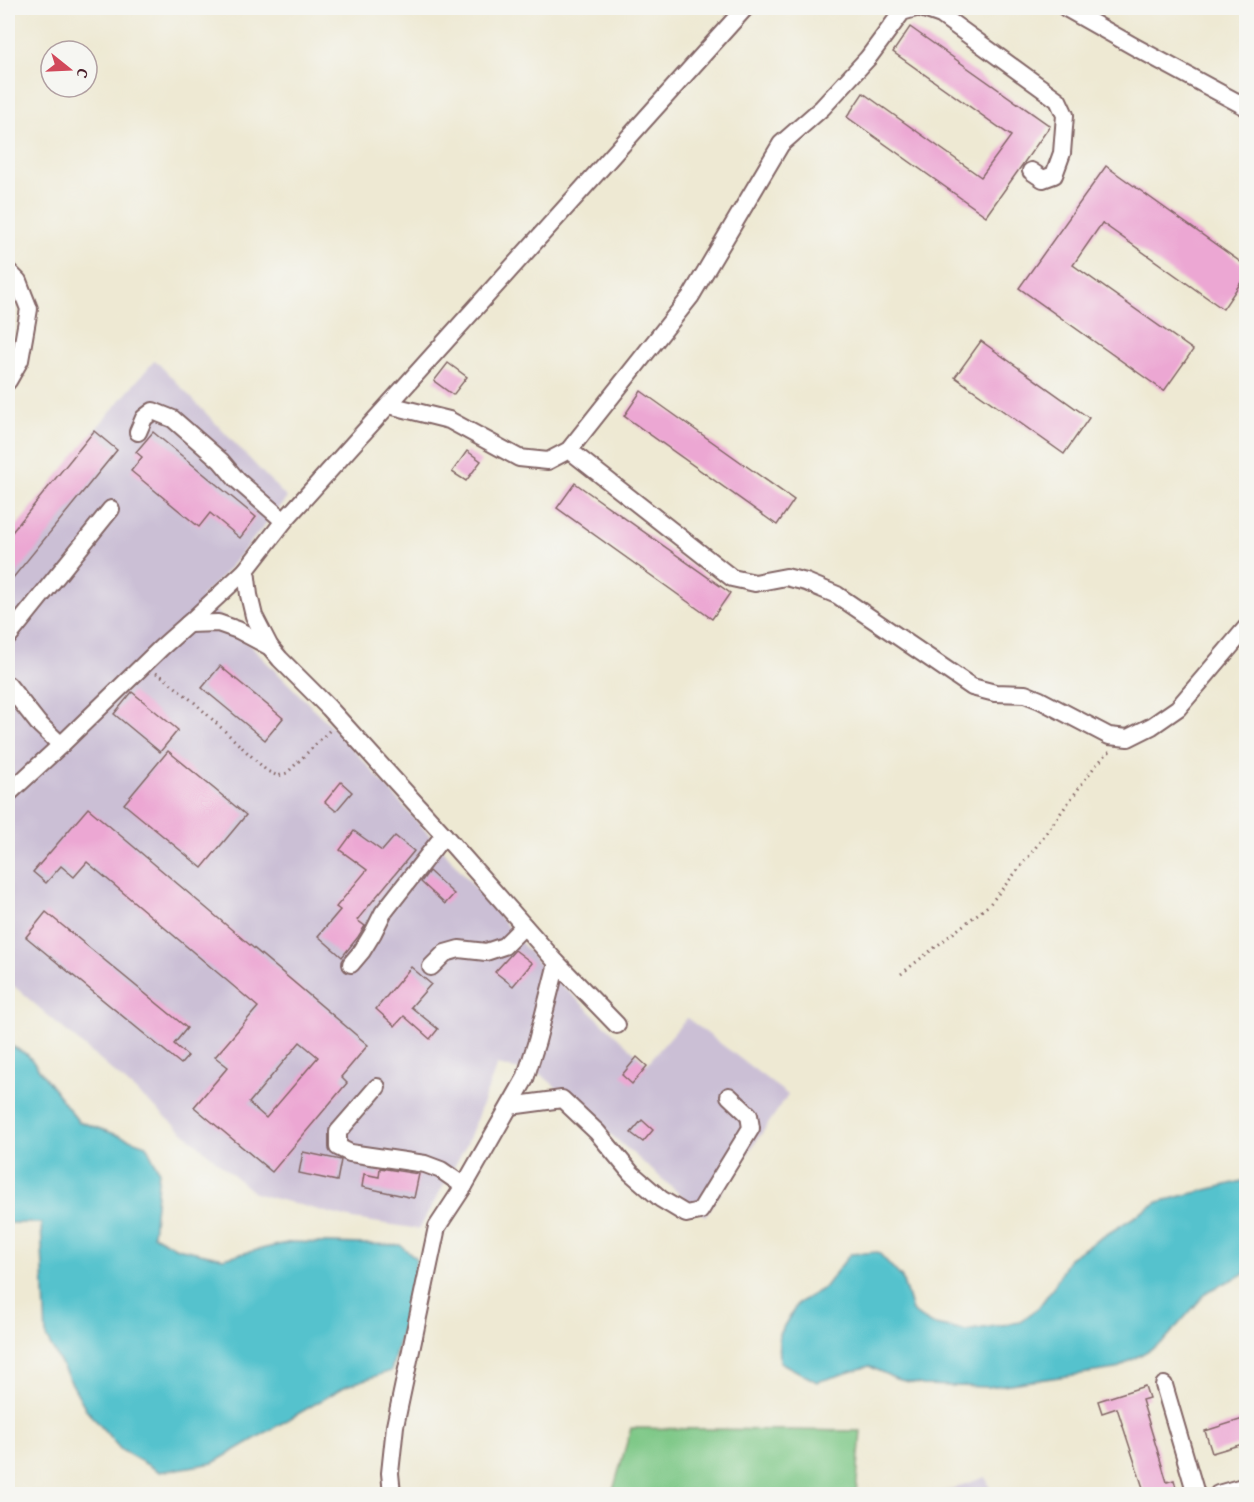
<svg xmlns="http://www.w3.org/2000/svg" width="1254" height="1502" font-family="'Gentium Book Plus',serif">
<rect width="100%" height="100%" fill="#f6f6f2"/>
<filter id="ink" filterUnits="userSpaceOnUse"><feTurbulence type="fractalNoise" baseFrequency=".0167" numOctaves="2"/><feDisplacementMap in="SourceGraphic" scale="12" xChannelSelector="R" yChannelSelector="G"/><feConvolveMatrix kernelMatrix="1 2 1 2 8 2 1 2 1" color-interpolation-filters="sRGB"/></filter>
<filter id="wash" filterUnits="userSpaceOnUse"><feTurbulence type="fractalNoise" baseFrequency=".008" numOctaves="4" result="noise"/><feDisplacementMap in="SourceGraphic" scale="24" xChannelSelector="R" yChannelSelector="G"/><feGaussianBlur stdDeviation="1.35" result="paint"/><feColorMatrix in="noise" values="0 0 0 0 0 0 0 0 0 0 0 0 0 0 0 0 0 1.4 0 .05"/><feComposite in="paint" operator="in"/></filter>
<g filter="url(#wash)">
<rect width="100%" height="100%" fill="#eee9d3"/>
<g fill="#cbbfd5">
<path d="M155,360L287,498L221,578L201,597L342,737L455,864L540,965L647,1064L687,1018L788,1095L705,1216L542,1075L497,1065L467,1144L419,1229L353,1219L254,1193L8,981V537L94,431Z"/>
<path d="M986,1477L992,1494H936Z"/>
</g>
<path fill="#7cc785" stroke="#637358" stroke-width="1.5" d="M631,1428L861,1431L856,1494H612Z"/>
<g fill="#55c2cd" stroke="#50707c" stroke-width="1.5">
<path d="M8,1044L28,1055L78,1121L146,1145L159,1171L153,1235L177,1248L223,1258L291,1242L400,1245L416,1258L414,1282L391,1371L346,1386L213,1463L160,1472L121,1450L86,1409L46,1337L41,1223H8Z"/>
<path d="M1246,1180V1273L1208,1291L1163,1342L1116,1369L988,1387L923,1385L896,1379L869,1366L817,1382L780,1362L779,1334L798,1303L824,1288L850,1254L878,1252L902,1278L912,1311L930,1324L965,1331L1020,1322L1038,1308L1053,1288L1069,1258L1158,1202Z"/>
</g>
<g id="blocks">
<g fill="#eca7d3" fill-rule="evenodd">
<path d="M910,27L1050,126L986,216L847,117L863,93L981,177L1011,136L893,52Z"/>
<path d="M1106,166L1246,266V275L1223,309L1102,223L1073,265L1193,350L1164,391L1019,288Z"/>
<path d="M981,341L1089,418L1064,454L955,377Z"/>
<path d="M448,363L467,377L453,395L434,381Z"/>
<path d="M641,391L794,500L777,525L624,416Z"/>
<path d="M94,431L117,450L8,584V537Z"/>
<path d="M153,432L256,517L240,538L210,513L199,527L131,471L142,457L136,452Z"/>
<path d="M467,451L481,461L466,481L452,472Z"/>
<path d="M575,483L730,593L712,619L557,508Z"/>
<path d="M220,666L283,718L265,740L202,688Z"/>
<path d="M132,692L178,730L160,752L114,714Z"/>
<path d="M168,751L246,815L202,868L124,804Z"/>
<path d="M341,782L352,792L336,811L325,802Z"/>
<path d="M88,808L368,1045L341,1077L347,1083L272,1172L194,1107L228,1067L215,1057L258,1007L87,862L74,877L61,866L46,883L33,872ZM300,1042L318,1057L266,1118L249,1103Z"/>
<path d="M354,831L382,851L395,836L414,851L357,920L365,926L358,937L342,957L318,936L340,910L336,907L367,870L340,850Z"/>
<path d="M429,871L454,894L445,904L421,882Z"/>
<path d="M46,912L187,1028L174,1044L188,1056L181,1064L26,937Z"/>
<path d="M515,950L532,963L513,986L495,972Z"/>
<path d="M411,967L431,984L411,1007L438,1029L430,1039L404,1016L395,1026L376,1009Z"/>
<path d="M637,1057L647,1066L632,1084L622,1075Z"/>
<path d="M642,1120L653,1130L643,1142L631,1133Z"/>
<path d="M303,1152L341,1160L337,1181L299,1173Z"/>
<path d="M380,1168L419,1174L414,1198L362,1187L364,1174L379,1177Z"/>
<path d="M1145,1386L1149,1398L1142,1400L1167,1482L1174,1480L1177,1491L1166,1494H1145L1117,1408L1102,1413L1098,1401Z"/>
<path d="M1246,1418V1443L1212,1453L1205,1431Z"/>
</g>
</g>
</g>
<g filter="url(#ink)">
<use href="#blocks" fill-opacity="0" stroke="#836666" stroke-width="1.5"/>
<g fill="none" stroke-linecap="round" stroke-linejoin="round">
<defs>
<g id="minor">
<path d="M921,8L941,15L1058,100L1065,115L1062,153L1054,175L1043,179L1031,171"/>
<path d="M1066,8L1135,47L1246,107"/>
<path d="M8,271L18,281L29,309L20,360L8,381"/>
<path d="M389,405L449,420L519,458L548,461L569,450L691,296L781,144L822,108L868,58L902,12L916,8"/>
<path d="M138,432L144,418L153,411L173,419L221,461L237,480L284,521"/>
<path d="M569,450L732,578L755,583L786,577L806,582L837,595L972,687L995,693L1025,694L1040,700L1109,736L1128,738L1152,726L1178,708L1246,628"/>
<path d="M246,570L249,595L254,616L270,647"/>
<path d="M188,624L218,623L238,630L270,647L280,659L329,708L444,835L557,963L617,1025"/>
<path d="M8,637L111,509"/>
<path d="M8,685L38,723L61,745"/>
<path d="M8,794L61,745L161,648L188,624L246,570L284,521L745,8"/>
<path d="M351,964L362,951L373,933L383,913L444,835"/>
<path d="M431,967L445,953L459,949L486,952L504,946L524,926"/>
<path d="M377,1087L338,1132V1147L350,1153L425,1164L441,1170L464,1186"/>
<path d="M510,1106L562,1099L597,1132L631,1173L661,1199L686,1214L700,1211L751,1128L749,1115L729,1096"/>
<path d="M1164,1385L1196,1494"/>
<path d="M392,1494L390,1473L395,1426L437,1227L464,1186L525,1079L537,1041L557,963"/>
<path d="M1218,1494L1246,1486"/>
</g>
</defs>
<use href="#minor" stroke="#836666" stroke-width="20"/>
<g stroke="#836666" stroke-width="3" stroke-dasharray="1.5 4.5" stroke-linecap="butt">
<path d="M156,673L163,677L195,703L267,771L278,776L287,773L330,730"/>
<path d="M901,974L989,905L1030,855L1095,766L1110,751"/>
</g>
<use href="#minor" stroke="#fff" stroke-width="16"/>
</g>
</g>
<rect width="1254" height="1502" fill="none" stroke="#f6f6f2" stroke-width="30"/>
<g transform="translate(69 69) rotate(108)"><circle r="28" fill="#f6f6f2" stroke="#b1a0a2" stroke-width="1.5"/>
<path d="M0-4.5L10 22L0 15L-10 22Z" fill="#d1495b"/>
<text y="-9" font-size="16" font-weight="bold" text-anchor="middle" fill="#4a1f2b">С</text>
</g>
</svg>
